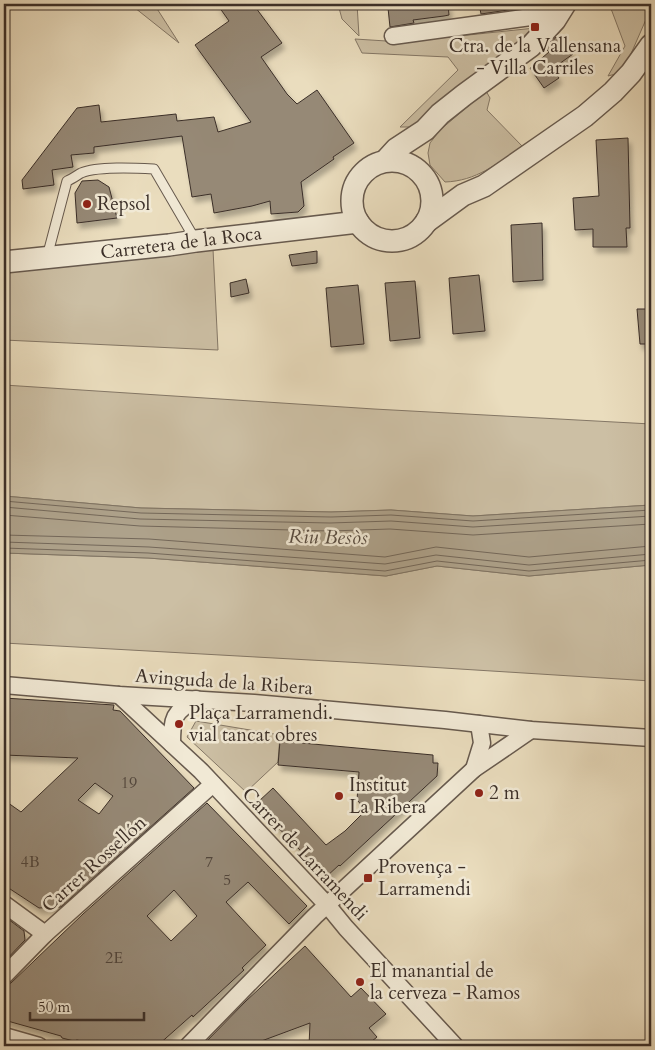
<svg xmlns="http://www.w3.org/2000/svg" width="655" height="1050" font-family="Cardo,serif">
<defs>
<filter id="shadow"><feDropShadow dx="3" dy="5.5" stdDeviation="2.5" flood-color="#0004"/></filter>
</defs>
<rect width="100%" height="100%" fill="#eaddbe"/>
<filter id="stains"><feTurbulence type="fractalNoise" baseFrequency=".004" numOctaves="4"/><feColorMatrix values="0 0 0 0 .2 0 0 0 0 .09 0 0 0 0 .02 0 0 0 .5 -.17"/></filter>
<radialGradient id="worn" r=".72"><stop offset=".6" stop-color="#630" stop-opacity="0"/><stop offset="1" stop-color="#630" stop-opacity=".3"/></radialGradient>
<g fill="#ccbfa4" stroke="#847766">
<path d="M130,4H154L179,43Z"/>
<path d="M338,4H357L359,36L342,19Z"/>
<path d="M577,4H651V8L623,72L608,76L625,46L610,6L576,8Z"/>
<path d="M535,28L502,58L414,127H400L458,70L448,57L362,53L355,39L402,42Z"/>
<path d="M486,91L490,98L487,110L522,146C497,164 476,181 445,182L430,165L428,153L430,143L440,130Z"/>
<path d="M213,249L218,350L4,340V273Z"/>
<path d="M4,385L374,409L651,424V505L473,516L391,510L331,512L141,508L4,496Z"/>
<path d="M4,553L148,558L386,576L437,566L529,576L651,565V681L364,663L4,643Z"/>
<path d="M196,721L280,735L278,762L246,792L187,737Z"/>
</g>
<path fill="#aea28b" stroke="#807463" d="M4,496L141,508L331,512L391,510L473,516L651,505V565L529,576L437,566L386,576L148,558L4,553Z"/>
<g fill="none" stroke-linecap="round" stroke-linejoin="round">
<g stroke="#74685a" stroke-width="1">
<path d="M4,501L141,513L331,517L391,515L473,521L651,510"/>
<path d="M4,507L140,519L330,523L391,521L473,527L651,516"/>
<path d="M4,515L140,526L330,531L390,529L473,535L651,524"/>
<path d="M4,535L149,539L385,557L436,547L529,557L651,546"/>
<path d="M4,542L149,547L385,564L436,555L529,565L651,554"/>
<path d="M4,548L148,553L385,571L437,561L529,571L651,560"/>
</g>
</g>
<g fill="#968976" stroke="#3b2f28" fill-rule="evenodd" filter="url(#shadow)">
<path d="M217,4H253L282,43L261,57L287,94L297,104L317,90L354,143L333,157L334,159L301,182L304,206L298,212L271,214L270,201L252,206L214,213L211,194L192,197L182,136L94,147V153L71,155L73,167L52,170L54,185L23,189L22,180L77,108L99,105L101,122L176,114L177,121L214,117L218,132L251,122L195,45L229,21Z"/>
<path d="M422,4H448L449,15L444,16L413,20L414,23L390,27L388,8Z"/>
<path d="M479,4H515V9L481,14Z"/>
<path d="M556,37L573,54L552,69L559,78L544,88L530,68L549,52L546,49Z"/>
<path d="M628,138L630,228H626L627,247H593V229L575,230L573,198L599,196L596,140Z"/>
<path d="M98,180L109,187L117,218L77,223L75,193L82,181Z"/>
<path d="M542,223L543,280L513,282L511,225Z"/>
<path d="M317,251V263L292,266L289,255Z"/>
<path d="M479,275L485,331L453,334L449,278Z"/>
<path d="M246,279L249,293L231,297L230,283Z"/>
<path d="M415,281L420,338L390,341L385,283Z"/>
<path d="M358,285L364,344L331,347L326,288Z"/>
<path d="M637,309H651V344H640Z"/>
<path d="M4,698L114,705L113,710L120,711L194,788L61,907L39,908L4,885V800L21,812L78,758L4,755ZM95,783L113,796L99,814L78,800Z"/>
<path d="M280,741L433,755V763H438L437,776L340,866L339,865L326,877L264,813L266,810L258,802L273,788L326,845L345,831L366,810L357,800L359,772L278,765Z"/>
<path d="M207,803L307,906L289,924L248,882L226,902L266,945L242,968L244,970L193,1017L192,1015L157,1046H101L77,1040L74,1041L62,1038L61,1036L4,1020V986L11,983L83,914ZM174,890L197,916L171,941L147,916Z"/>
<path d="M4,916L24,931L25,940L4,962Z"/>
<path d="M305,946L351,997L361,988L386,1014L369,1028L377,1037L366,1046H309L310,1023L248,1046H202L246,1001Z"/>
</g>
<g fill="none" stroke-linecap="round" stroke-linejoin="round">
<defs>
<path id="service" d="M47,257L67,181C72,179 76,176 81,173C98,166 135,168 154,169L196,241"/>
<g id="minor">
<path d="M393,36L560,13"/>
<path d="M4,685L119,695L254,703L445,720L531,730L651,738"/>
<path d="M119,695L201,771L328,906L346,928L455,1046"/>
<path d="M172,744C172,717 173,713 196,699"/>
<path d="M474,769L482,743L479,724"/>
<path d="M4,904L45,934"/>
<path d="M4,976L45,934L213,784"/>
<path d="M4,1036L39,1046"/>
<path d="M188,1046L315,916L474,769L531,730"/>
</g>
<g id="tertiary">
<circle cx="392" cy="201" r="40"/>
<path d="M385,161L396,149L425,130L440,114L464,95L531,46L555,20L565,4"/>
<path d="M426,222L463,195L484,186L585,116L613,92L631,73L651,45"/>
<path d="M4,262L169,245L196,241L358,222"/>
</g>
</defs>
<use href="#service" stroke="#675a4e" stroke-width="11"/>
<use href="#minor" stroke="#675a4e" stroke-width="19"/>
<use href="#tertiary" stroke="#675a4e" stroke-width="24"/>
<use href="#service" stroke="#f1e9d5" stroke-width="9"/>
<use href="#minor" stroke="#f1e9d5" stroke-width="16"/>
<use href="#tertiary" stroke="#f1e9d5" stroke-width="21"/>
</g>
<g fill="#8f2418" stroke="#f1e9d5" stroke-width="2">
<rect x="530" y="22" width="10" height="10" rx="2.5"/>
<circle cx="87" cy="204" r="5"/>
<circle cx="179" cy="724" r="5"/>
<circle cx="479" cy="793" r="5"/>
<circle cx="339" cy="796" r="5"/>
<rect x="363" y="873" width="10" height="10" rx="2.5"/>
<circle cx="360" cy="982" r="5"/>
</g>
<g text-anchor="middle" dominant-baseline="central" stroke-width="5" stroke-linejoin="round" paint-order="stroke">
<g font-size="16" fill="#52463c">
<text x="129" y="783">19</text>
<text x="30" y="862">4B</text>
<text x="209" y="862">7</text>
<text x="227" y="880">5</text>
<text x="114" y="958">2E</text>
</g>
<g font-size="19" fill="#3b2f28" stroke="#f1e9d5" text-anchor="start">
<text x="535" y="46" text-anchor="middle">Ctra. de la Vallensana<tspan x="535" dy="22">- Villa Carriles</tspan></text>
<text x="97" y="204">Repsol</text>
<text x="189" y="713">Plaça Larramendi.<tspan x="189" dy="22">vial tancat obres</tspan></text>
<text x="349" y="785">Institut<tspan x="349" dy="22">La Ribera</tspan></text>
<text x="489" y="793">2 m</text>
<text x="378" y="867">Provença -<tspan x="378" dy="22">Larramendi</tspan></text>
<text x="370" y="971">El manantial de<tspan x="370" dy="22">la cerveza - Ramos</tspan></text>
</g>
<g font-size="19" fill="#3b2f28" stroke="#f1e9d5">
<text transform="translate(181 243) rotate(-7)">Carretera de la Roca</text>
<text transform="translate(224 682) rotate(4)">Avinguda de la Ribera</text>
<text transform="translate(305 854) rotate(47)">Carrer de Larramendi</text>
<text transform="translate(94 864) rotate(-42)">Carrer Rossellón</text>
</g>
<g font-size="20" font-style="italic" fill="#584c41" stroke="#f1e9d5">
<text transform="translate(328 537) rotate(1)">Riu Besòs</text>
</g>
</g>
<rect width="655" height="1050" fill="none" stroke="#eaddbe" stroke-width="20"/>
<rect x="5" y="5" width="645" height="1040" fill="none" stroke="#3b2f28" stroke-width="2.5"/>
<rect x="10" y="10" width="635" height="1030" fill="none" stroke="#3b2f28"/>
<path d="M30 1012v8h114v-8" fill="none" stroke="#3b2f28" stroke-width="2.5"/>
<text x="38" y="1012" font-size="15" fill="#3b2f28" stroke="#f1e9d5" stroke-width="4" paint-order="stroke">50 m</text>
<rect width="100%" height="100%" filter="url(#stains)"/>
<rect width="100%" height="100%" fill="url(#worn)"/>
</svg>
